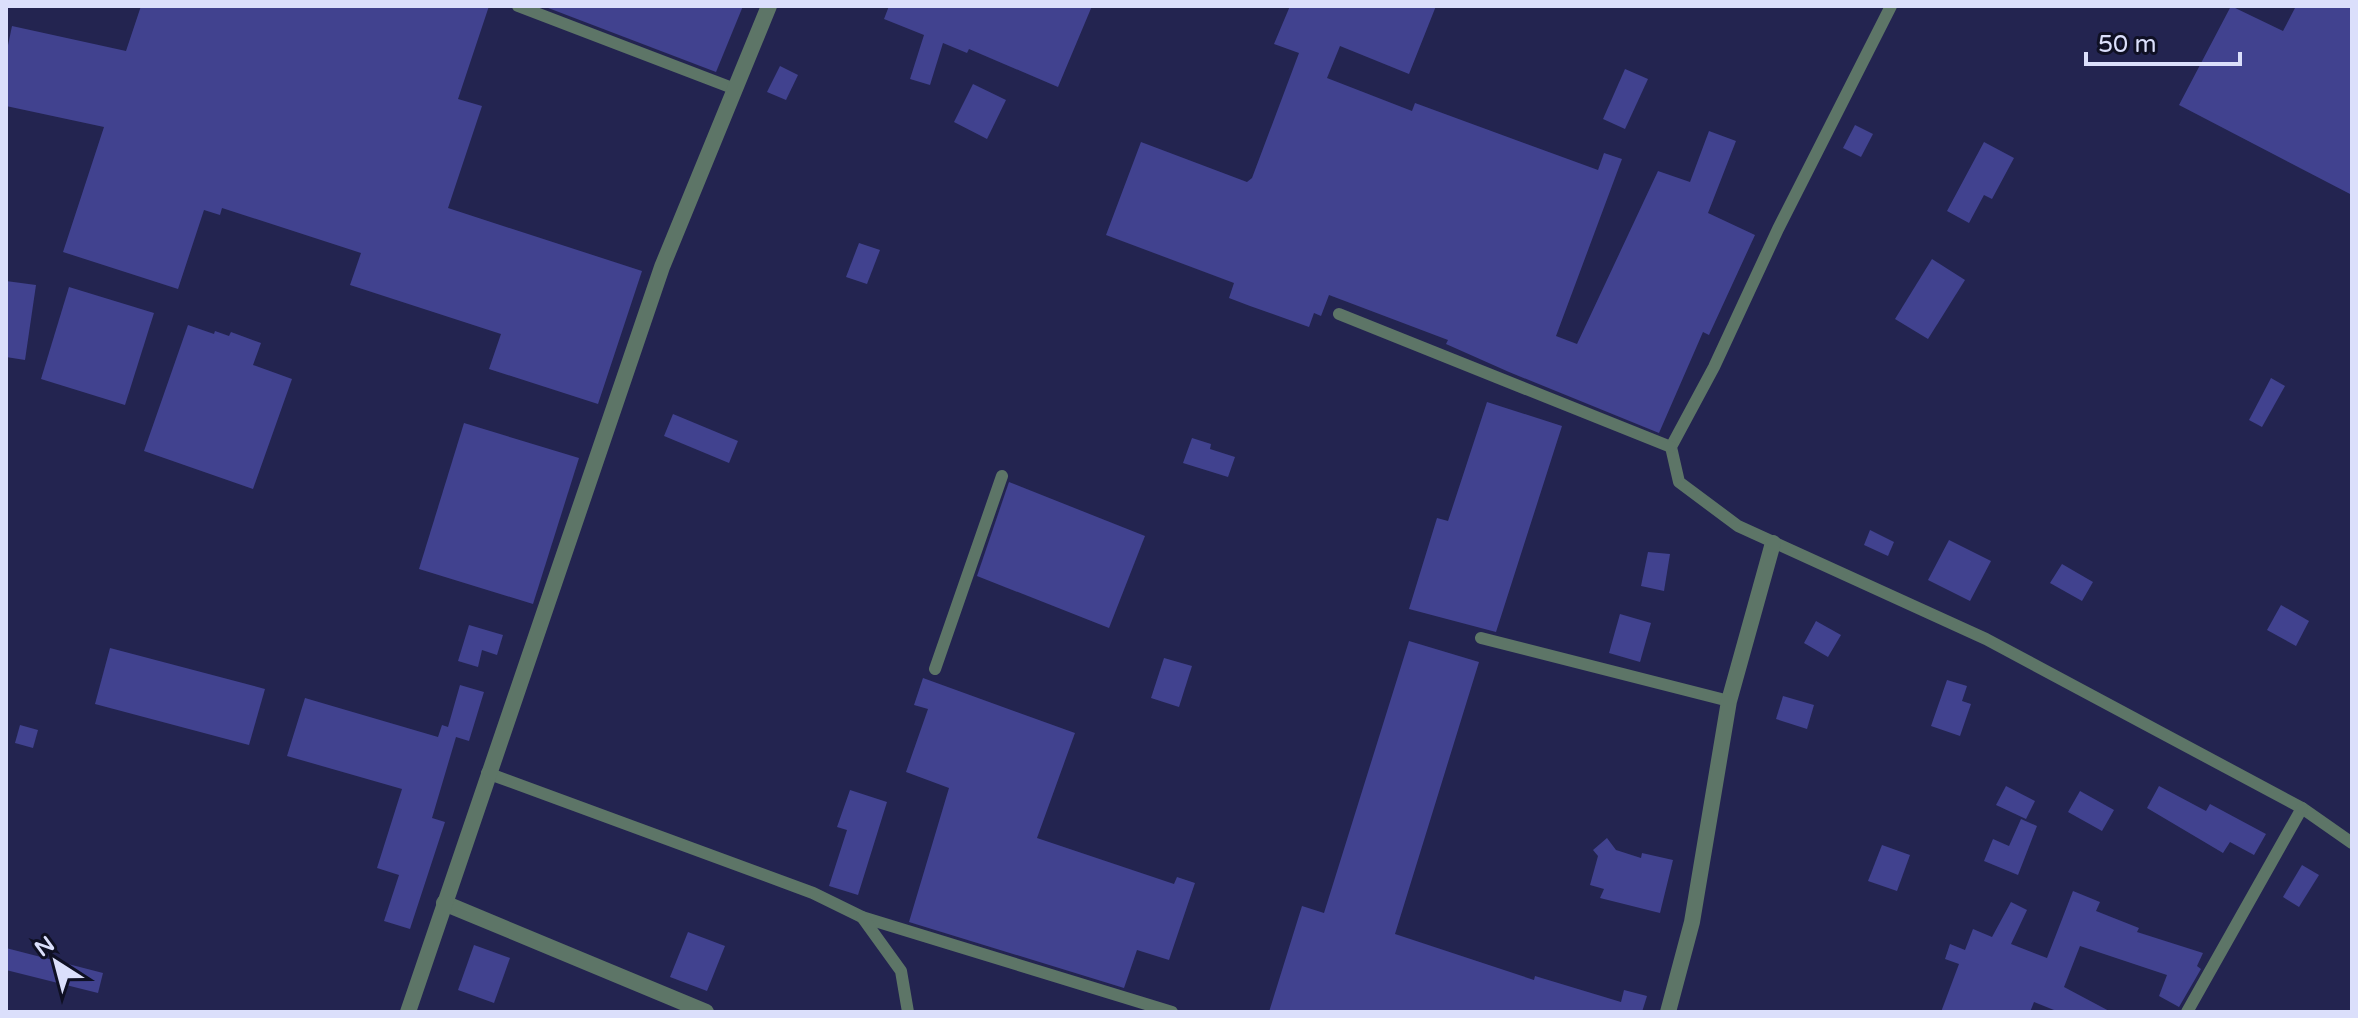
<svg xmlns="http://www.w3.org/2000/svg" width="2358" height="1018" font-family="'Varela Round',sans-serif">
<rect width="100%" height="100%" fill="#232450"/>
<g fill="#41428f">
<path d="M141,6H489L458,99L482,106L448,208L642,271L598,404L489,369L501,334L350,285L361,253L222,208L220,215L204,210L178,289L63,252L104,127L6,106V55L12,26L126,51Z"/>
<path d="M543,6H743L716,72Z"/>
<path d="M889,6H1092L1058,87L969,49L967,53L943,43L930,85L910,79L924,35L884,19Z"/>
<path d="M1290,6H1436L1409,74L1340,46L1327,78L1412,111L1415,103L1598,170L1604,153L1622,159L1556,336L1577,344L1658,171L1690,182L1709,131L1736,141L1708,213L1755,235L1709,335L1703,332L1659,433L1509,372L1446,344L1448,340L1329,295L1321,316L1314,313L1309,327L1250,306L1229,298L1234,283L1106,235L1141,142L1247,182L1252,178L1299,53L1274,44Z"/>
<path d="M2231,6L2283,31L2296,6H2352V195L2179,105Z"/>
<path d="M780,66L798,75L786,100L767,92Z"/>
<path d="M1625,69L1648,79L1625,129L1603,119Z"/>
<path d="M973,84L1006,100L987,139L954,122Z"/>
<path d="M1855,125L1873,134L1861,157L1843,148Z"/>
<path d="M1984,142L2014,158L1992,199L1984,195L1969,223L1947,211Z"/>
<path d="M859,243L880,250L867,284L846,277Z"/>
<path d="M1932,259L1965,280L1928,339L1895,319Z"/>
<path d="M6,281L36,285L25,360L6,357Z"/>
<path d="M69,287L154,313L125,405L41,379Z"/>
<path d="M188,325L214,334L215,331L229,336L231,332L261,343L253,365L292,379L253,489L144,451Z"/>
<path d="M2271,378L2285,386L2262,427L2249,420Z"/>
<path d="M1487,402L1562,426L1496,632L1409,609L1437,518L1448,521Z"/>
<path d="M673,414L738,441L729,463L664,436Z"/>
<path d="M464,423L579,458L533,604L419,569Z"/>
<path d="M1192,438L1211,444L1210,449L1235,457L1228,477L1183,463Z"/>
<path d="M1009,482L1145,536L1109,628L977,576Z"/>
<path d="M1870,530L1894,542L1888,556L1864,545Z"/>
<path d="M1949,540L1991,561L1970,601L1928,580Z"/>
<path d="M1648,552L1670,554L1664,591L1641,586Z"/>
<path d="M2062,564L2093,582L2082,601L2050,583Z"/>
<path d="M2281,605L2309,621L2296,646L2267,630Z"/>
<path d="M1620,614L1651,623L1640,662L1609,653Z"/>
<path d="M1816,621L1841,635L1828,657L1804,643Z"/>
<path d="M469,625L503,635L497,655L482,650L478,667L458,661Z"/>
<path d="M1409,641L1479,662L1395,934L1534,980L1535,976L1621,1002L1624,990L1647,996L1642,1012H1269L1302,906L1324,913Z"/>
<path d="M110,648L265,689L249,745L95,704Z"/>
<path d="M1164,658L1192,666L1179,707L1151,698Z"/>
<path d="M923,678L1075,733L1037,838L1174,884L1177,877L1195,883L1169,960L1137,950L1124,988L909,922L949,788L906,772L928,709L914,705Z"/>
<path d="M1947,680L1967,686L1962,701L1971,704L1960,736L1931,726Z"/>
<path d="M460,685L484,692L469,741L456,737L432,818L445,822L410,929L384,921L399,875L377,868L402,789L287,756L305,698L438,737L442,725L448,727Z"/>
<path d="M1783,696L1814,705L1807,729L1776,719Z"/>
<path d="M20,725L38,730L33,748L15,743Z"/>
<path d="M2006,786L2035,801L2026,819L1996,805Z"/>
<path d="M2159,786L2206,811L2210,804L2266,834L2254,855L2230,842L2223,853L2147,808Z"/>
<path d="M850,790L887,802L858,895L829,886L847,830L837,827Z"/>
<path d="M2080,791L2114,810L2102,831L2068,812Z"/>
<path d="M2021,819L2037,826L2018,875L1984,861L1993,839L2009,846Z"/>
<path d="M1607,838L1616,850L1641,858L1642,853L1673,860L1660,913L1600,898L1604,889L1590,885L1598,856L1593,850Z"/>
<path d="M1882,845L1910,855L1897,891L1868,881Z"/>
<path d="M2302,865L2319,875L2299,907L2283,897Z"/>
<path d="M2073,891L2100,902L2096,911L2139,928L2137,932L2203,953L2197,966L2201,969L2179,1007L2159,996L2167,975L2080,946L2064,987L2111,1012H2059L2034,1002L2030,1012H1941L1959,964L1945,959L1950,944L1965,950L1973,929L1992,937L2011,902L2027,910L2011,944L2047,958Z"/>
<path d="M688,932L725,946L707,991L670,977Z"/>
<path d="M474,945L510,958L494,1003L458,990Z"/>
<path d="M6,948L103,973L98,993L6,970Z"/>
</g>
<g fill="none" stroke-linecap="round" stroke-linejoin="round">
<g stroke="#5d7567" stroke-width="12">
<path d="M518,6L735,89"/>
<path d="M1891,6L1778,229L1714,367L1671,447L1679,482L1738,526L1986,639L2302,808L2352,843"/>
<path d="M1339,314L1671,447"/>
<path d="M1481,638L1729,701"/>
<path d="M935,669L1002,476"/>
<path d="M487,773L813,893L862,917L1172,1012"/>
<path d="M862,917L901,971L908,1012"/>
<path d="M2187,1012L2302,808"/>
</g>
<g stroke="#5d7567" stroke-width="16">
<path d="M444,903L706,1012"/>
<path d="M408,1012L662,267L769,6"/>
<path d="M1668,1012L1692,922L1729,701L1773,543"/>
</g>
</g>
<rect width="2358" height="1018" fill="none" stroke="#dbdffb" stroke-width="16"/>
<g transform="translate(56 962) rotate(324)" stroke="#0f1024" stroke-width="6" paint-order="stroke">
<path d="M0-6L14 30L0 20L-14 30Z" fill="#dbdffb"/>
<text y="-12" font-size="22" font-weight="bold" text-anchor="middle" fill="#dbdffb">N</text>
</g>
<path d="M2086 52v12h154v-12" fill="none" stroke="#dbdffb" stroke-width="4"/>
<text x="2098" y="52" font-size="24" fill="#dbdffb" stroke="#0f1024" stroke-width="6" paint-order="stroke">50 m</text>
</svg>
